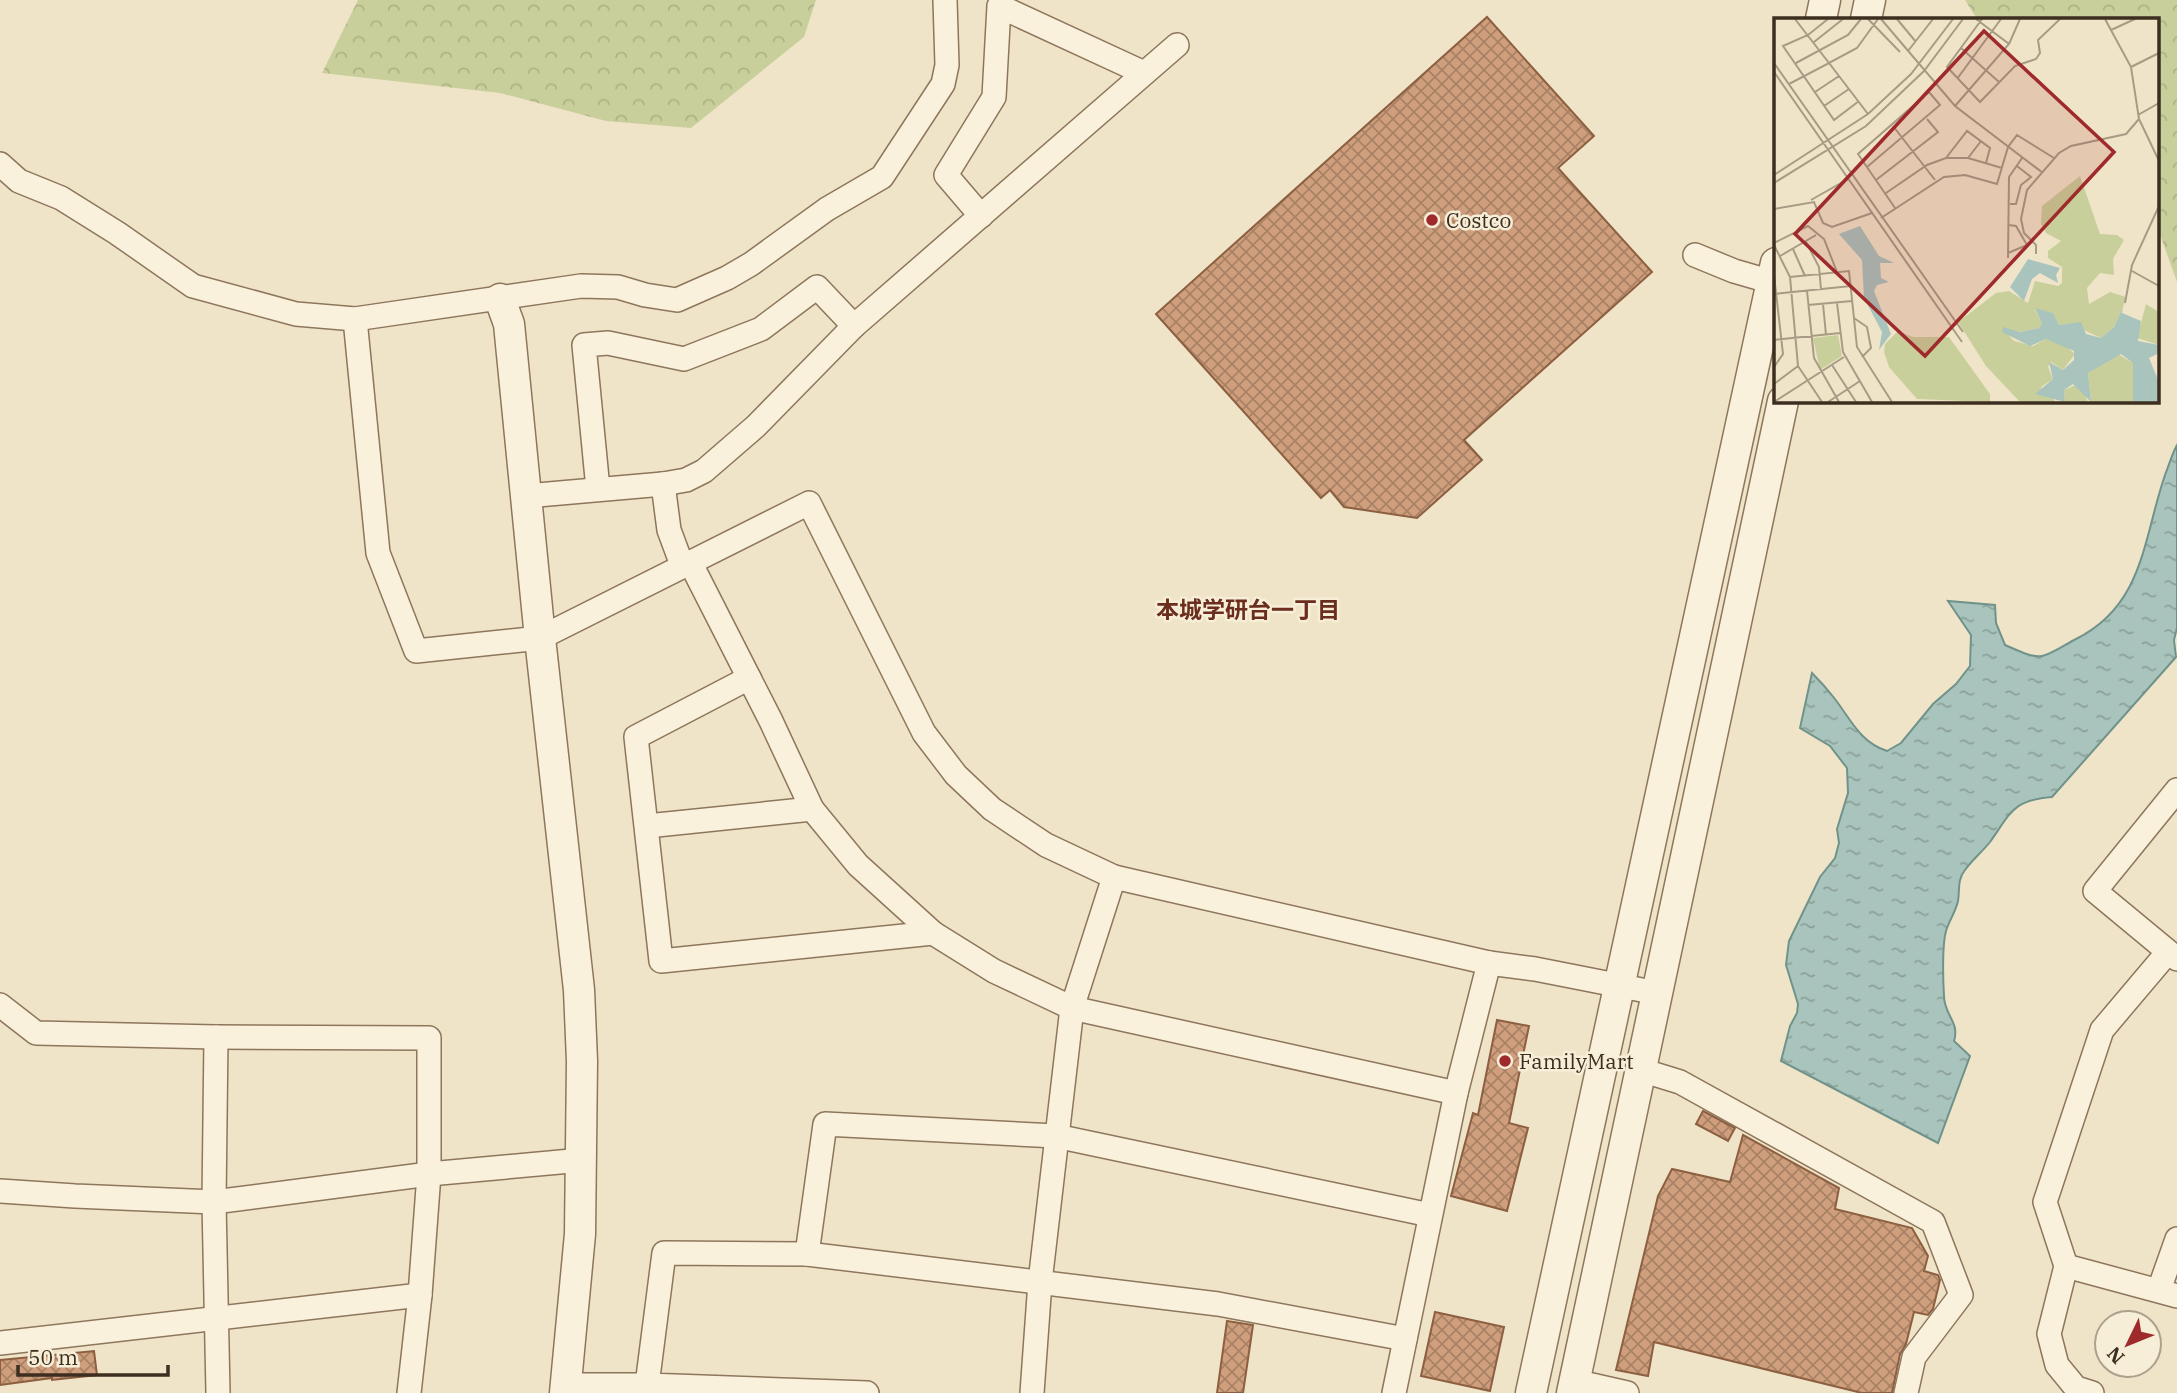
<svg xmlns="http://www.w3.org/2000/svg" width="2177" height="1393" font-family="'IBM Plex Serif','Noto Sans JP',serif">
<defs>
<pattern id="forest-crowns" width="20" height="18" patternUnits="userSpaceOnUse" patternTransform="scale(1.75)"><rect width="20" height="18" fill="#c9cf9b"/><path d="M2 6a3 3 0 1 1 6 0M12 15a3 3 0 1 1 6 0" fill="none" stroke="#aeb285"/></pattern>
<pattern id="water-ripples" width="26" height="14" patternUnits="userSpaceOnUse" patternTransform="scale(1.75)"><rect width="26" height="14" fill="#a9c4bc"/><path d="M2 4q2-2 4 0t4 0M15 11q2-2 4 0t4 0" fill="none" stroke="#8ba098"/></pattern>
<pattern id="building-cross-hatch" width="8" height="8" patternUnits="userSpaceOnUse" patternTransform="scale(1.75)"><rect width="8" height="8" fill="#cf9f7d"/><path d="M0 0l8 8M0 8l8-8" fill="none" stroke="#a98266"/></pattern>
</defs>
<rect width="100%" height="100%" fill="#f0e4c8"/>
<g fill="url(#forest-crowns)">
<path d="M358,0H816L804,37L691,128L606,121L500,93L322,73Z"/>
<path d="M1965,0H2177V282L2158,229V19H1977Z"/>
</g>
<path fill="url(#water-ripples)" stroke="#6f938a" stroke-width="2" d="M2177,445V628L2174,640L2176,657L2052,797C2012,800 2011,813 1990,842C1982,852 1972,860 1965,870C1957,880 1960,889 1958,901C1956,911 1949,921 1946,931C1942,945 1943,980 1944,996C1944,1015 1960,1022 1954,1041L1970,1056L1938,1143L1781,1061L1790,1026L1797,1013L1798,1004L1786,965L1789,941L1820,877L1835,858L1839,843L1837,829L1848,793L1847,768L1830,746L1800,728L1812,673C1820,681 1828,690 1835,699C1851,720 1860,742 1887,751L1901,743L1933,704L1956,684L1970,666L1971,635L1948,601L1995,605L1996,623L2005,645C2015,649 2031,658 2042,656C2052,654 2066,644 2076,639C2144,605 2143,539 2165,475C2169,465 2172,454 2177,445Z"/>
<g fill="url(#building-cross-hatch)" stroke="#8d5f41" stroke-width="2">
<path d="M1487,17L1594,136L1558,168L1652,272L1464,440L1482,460L1417,518L1344,507L1330,490L1321,498L1156,314Z"/>
<path d="M1497,1020L1529,1026L1509,1123L1528,1128L1507,1211L1451,1196L1473,1113L1478,1115Z"/>
<path d="M1703,1111L1735,1128L1728,1141L1696,1124Z"/>
<path d="M1743,1135L1839,1188L1835,1209L1912,1228L1928,1256L1924,1271L1938,1275L1940,1280L1933,1309L1928,1315L1914,1312L1906,1344L1900,1354L1892,1393H1862L1654,1342L1648,1376L1616,1370L1658,1196L1672,1169L1730,1182Z"/>
<path d="M1435,1312L1504,1327L1490,1391L1421,1376Z"/>
<path d="M1227,1321L1253,1325L1243,1393H1217Z"/>
<path d="M94,1351L97,1375L52,1380V1378L0,1385V1360Z"/>
</g>
<g fill="none" stroke-linecap="round" stroke-linejoin="round">
<defs>
<g id="minor">
<path d="M0,164L19,181L61,198L117,233L193,286L296,314L355,319L581,286L618,287L645,295L677,300L727,278L751,264L827,209L882,177L943,84L947,65L945,0"/>
<path d="M981,216L946,175L994,97L999,6L1144,73"/>
<path d="M1695,255L1734,271L1772,282"/>
<path d="M355,319L378,553L416,651L540,638L809,503L924,733L956,775L992,809L1046,845L1114,877L1489,963L1535,969L1657,993"/>
<path d="M663,484L669,530L682,565"/>
<path d="M598,489L584,345L608,343L684,359L761,329L817,287L854,326"/>
<path d="M526,496L663,484L686,480L704,471L756,426L854,326L1177,45"/>
<path d="M690,562L771,721L812,809L858,865L933,933L994,971L1072,1008L1456,1093"/>
<path d="M749,678L636,737L661,961L933,933"/>
<path d="M2177,790L2095,891L2177,959"/>
<path d="M647,826L812,809"/>
<path d="M0,1005L36,1033L216,1037L429,1038V1174L420,1295L409,1393"/>
<path d="M216,1037L214,1202L218,1393"/>
<path d="M1641,1070L1680,1082L1933,1222L1961,1295L1914,1357L1906,1393"/>
<path d="M0,1191L75,1196L214,1202L429,1174L582,1160"/>
<path d="M807,1254L825,1124L1056,1136L1430,1215"/>
<path d="M2066,1266L2177,1296"/>
<path d="M2159,1290L2177,1239"/>
<path d="M0,1343L420,1295"/>
<path d="M1574,1381L1627,1393"/>
<path d="M566,1385H647"/>
<path d="M867,1393L647,1385L664,1253L807,1254L1218,1304L1405,1339"/>
<path d="M1032,1393L1040,1282L1072,1008L1114,877"/>
<path d="M1394,1393L1456,1093L1489,963"/>
<path d="M2092,1393L2076,1388L2057,1365L2049,1334L2066,1266L2045,1202L2102,1030L2168,952"/>
</g>
<g id="tertiary">
<path d="M1821,19L1825,0"/>
<path d="M1866,19L1870,0"/>
<path d="M500,299L509,324L540,638L579,990L582,1061L580,1234L565,1393"/>
<path d="M1531,1393L1776,263"/>
<path d="M1572,1393L1783,401"/>
</g>
</defs>
<use href="#minor" stroke="#8d765c" stroke-width="26"/>
<use href="#tertiary" stroke="#8d765c" stroke-width="33"/>
<use href="#minor" stroke="#faf1dc" stroke-width="23"/>
<use href="#tertiary" stroke="#faf1dc" stroke-width="30"/>
</g>
<g fill="#9e2a2b" stroke="#f7eed8" stroke-width="2.5">
<circle cx="1432" cy="220" r="7"/>
<circle cx="1505" cy="1061" r="7"/>
</g>
<g text-anchor="middle" dominant-baseline="central" stroke-width="5" stroke-linejoin="round" paint-order="stroke">
<g font-size="21" fill="#3d2e20" stroke="#f7eed8" text-anchor="start">
<text x="1446" y="220">Costco</text>
<text x="1519" y="1061">FamilyMart</text>
</g>
<g font-size="23" font-weight="bold" fill="#6b2e1e" stroke="#f7eed8">
<text x="1248" y="609">本城学研台一丁目</text>
</g>
</g>
<g transform="translate(1774 18)">
<rect width="385" height="385" fill="#f0e4c8"/>
<path d="M306,158L326,216L343,217L350,222L339,241L340,257L326,255L313,270L315,286L336,274L352,279L349,289L340,309L327,320L297,306L285,307L277,295L261,291L268,306L265,310L246,314L228,310L240,323L259,328L272,321L288,325L301,336L289,352L277,344L274,349L279,361L267,369L271,378H278L281,384H246L212,348L184,304L222,275L235,273L254,285L261,263L284,268L288,265V249L274,240V233L287,223L272,215L267,206L268,188ZM372,286L385,294V327L363,320ZM124,313L139,319H175L216,376V384L143,381L115,349L110,334L111,326ZM344,336L359,345V384H317L314,355ZM302,367L309,372L314,384H291L290,372Z" fill="#c9cf9b"/>
<path d="M64,317L68,338L46,352L39,320Z" fill="#c9cf9b"/>
<path d="M86,208L105,238L120,245H106L107,260L115,264L103,267L100,273L117,316L105,332L108,314L90,280L88,242L65,216ZM254,241L286,250L282,257L284,265L266,255L258,261L250,283L236,269ZM349,289L348,295L367,303L364,323L385,327V335L375,340L385,364V384H359V345L347,336L314,355L317,384L299,366L290,372L291,384L261,376L279,361L275,344L289,352L300,342V333L272,321L256,328L228,314L229,309L246,314L265,310L268,306L261,290L279,295L285,307L307,304L312,316L327,320L340,309Z" fill="#a9c4bc"/>
<path fill="none" stroke="#a89b85" stroke-width="2" d="M21,1L55,45L83,30L104,1M54,1L34,17L9,28L60,102L85,83M94,1L126,34M107,1L181,88L269,155M123,1L142,24M208,1L173,49L206,84L241,48L262,41L266,35L264,22L286,1M331,1L357,49L365,101L385,143M337,12L361,1M40,24L69,1M235,26L246,1M187,30L225,64M134,33L159,1M0,45L189,314M22,45L74,17L87,1M357,49L385,35M0,54L188,324M183,61L227,1M15,66L55,45L94,96M41,74L65,58M50,88L75,71M181,88L235,26L202,1M364,97L385,85M119,108L161,162M172,140L193,113L216,130L212,145M194,140L207,123M93,149L166,87L155,74L84,136L121,190M0,157L94,96L137,56L179,1M102,162L164,114L153,101M0,165L92,108L150,53L189,1M112,175L153,147L172,140H194L228,150M37,182L74,161M236,186H242L247,167L257,159L243,148M0,191L40,184L49,205L58,209L98,195M107,200L170,159L191,157L223,166L234,129L243,117L280,140M32,224L45,249L47,271M0,225L34,208L50,221L63,254M0,227L16,259L24,348L48,384M19,231L31,258M234,235L253,227L242,208L235,207M262,236V227L250,215L247,201L253,172L285,135L297,128L352,116L365,101M6,238L42,217M234,240L235,159L248,140M358,253L385,268M0,257L9,336L0,349M16,259L75,253L83,329L118,384M33,273L40,340L65,384M0,276L77,268M63,285L69,334L98,384M351,285L358,247L385,188M49,286L52,317M34,287L78,283M80,300L93,309L97,330L88,339M0,322L66,315M58,347L82,384M0,366L24,348M0,384L70,339M54,384L86,363"/>
<path fill="#9e2a2b" fill-opacity="0.15" stroke="#9e2a2b" stroke-width="3.5" d="M210,13L340,134L151,338L21,216Z"/>
<rect width="385" height="385" fill="none" stroke="#3d2e20" stroke-width="3.5"/>
</g>
<g transform="translate(2128 1344) rotate(227)"><circle r="33" fill="#f7eed8" stroke="#ada18e" stroke-width="2"/>
<path d="M0-5L12 26L0 18L-12 26Z" fill="#9e2a2b"/>
<text y="-10" font-size="19" font-weight="bold" text-anchor="middle" fill="#3d2e20">N</text>
</g>
<path d="M18 1365v10h150v-10" fill="none" stroke="#3d2e20" stroke-width="3.5"/>
<text x="28" y="1365" font-size="21" fill="#3d2e20" stroke="#f7eed8" stroke-width="5" paint-order="stroke">50 m</text>
</svg>
